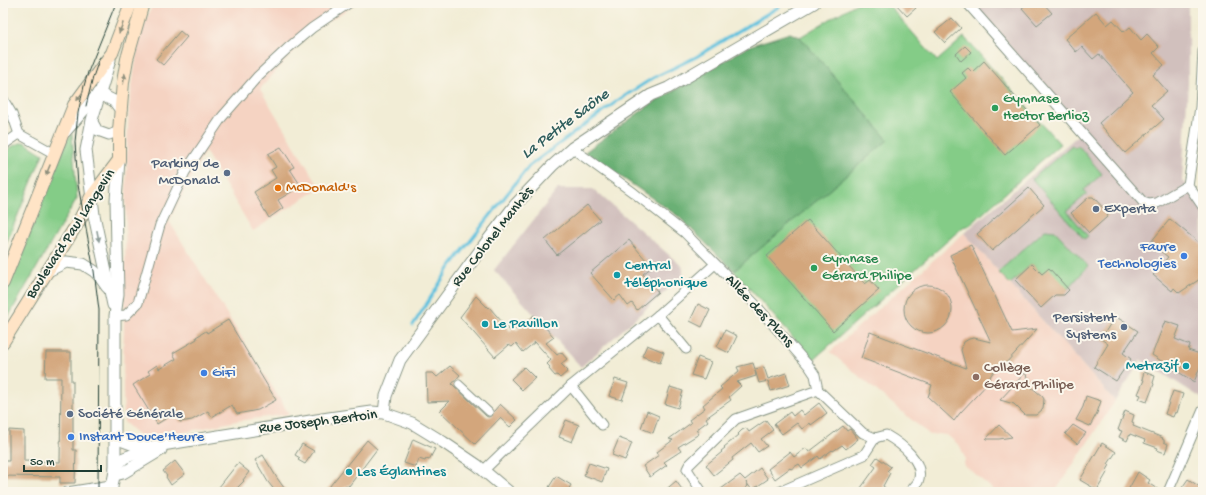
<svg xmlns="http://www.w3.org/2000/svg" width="1206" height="495" font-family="'Gochi Hand',sans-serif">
<rect width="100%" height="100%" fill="#fbf7ec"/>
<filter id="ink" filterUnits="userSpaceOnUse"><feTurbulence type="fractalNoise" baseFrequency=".025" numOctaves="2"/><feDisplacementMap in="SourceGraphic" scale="8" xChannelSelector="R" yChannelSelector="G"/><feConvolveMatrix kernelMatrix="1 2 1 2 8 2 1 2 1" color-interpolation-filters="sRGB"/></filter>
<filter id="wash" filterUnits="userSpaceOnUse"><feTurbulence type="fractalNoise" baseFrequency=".012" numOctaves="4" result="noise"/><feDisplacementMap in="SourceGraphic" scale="16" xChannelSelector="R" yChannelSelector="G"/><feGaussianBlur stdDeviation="0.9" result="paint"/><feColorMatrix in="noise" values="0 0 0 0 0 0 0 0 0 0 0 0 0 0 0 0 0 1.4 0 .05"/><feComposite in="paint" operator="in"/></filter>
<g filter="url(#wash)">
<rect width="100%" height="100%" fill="#f2edd6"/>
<g fill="#f5d3c2">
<path d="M153,3H358L311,32L260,89L320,188L253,231L205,151L169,221L289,414L237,421L185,432L142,438L124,422L123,385L127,147L129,107L139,39Z"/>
<path d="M964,233L1115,401L1055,492H996L964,465L965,458L960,446L947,435L938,434L930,435L830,352Z"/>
</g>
<g fill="#d1c0bd">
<path d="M972,3H1188V84L1182,181L1203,198V399L1141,360L1115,401L964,233L1082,132Z"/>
<path d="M558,189H593L683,267V276L581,367L494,270Z"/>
</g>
<g fill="#84cc87" stroke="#52845e">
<path d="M857,3H887L937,61L964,37L1060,144L970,225L963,227L813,360L734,271L888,140L800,37Z"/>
<path d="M72,134L77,198L3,326V300L68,138Z"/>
<path d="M24,142L43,154L3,251V157C8,147 14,145 24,142Z"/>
<path d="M1072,145L1075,148L1078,145L1102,174L1084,190L1087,194L1067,211L1088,236L1084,239L1032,179Z"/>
<path d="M1045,230L1055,231L1088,266L1068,289L1042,274L1032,264L1010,284L998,272Z"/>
</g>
<path fill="#6bb074" stroke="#457654" d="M790,33L800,37L888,140L734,271L678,216L585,152L648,106L749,46Z"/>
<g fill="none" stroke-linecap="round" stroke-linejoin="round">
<path stroke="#5fc1de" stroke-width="3" d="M413,325L450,267L529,166L620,99L653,78L696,57L785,3"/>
</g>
<g id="blocks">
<g fill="#d3a67c">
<path d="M895,3H912L916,8L907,16Z"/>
<path d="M1028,3H1043L1052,13L1037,25L1022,8Z"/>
<path d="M1096,12L1107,25L1113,20L1124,32L1130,27L1141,40L1147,34L1159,47L1153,53L1164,65L1153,75L1167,91L1151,105L1164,119L1125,153L1099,123L1133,92L1099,54L1093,59L1082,47L1076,52L1065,39Z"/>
<path d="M952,18L961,28L945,43L935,32Z"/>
<path d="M180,31L187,37L163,65L156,59Z"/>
<path d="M965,46L971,52L961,61L956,54Z"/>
<path d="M984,61L1040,125L1005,155L950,92L966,78L962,73L968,68L972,72Z"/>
<path d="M281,147L294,167L290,169L301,186L278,200L283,208L269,218L254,192L276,178L271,170L276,167L268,154Z"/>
<path d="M1029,188L1044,205L992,251L977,234Z"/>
<path d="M1089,197H1093L1108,213L1107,217L1089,233L1071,213Z"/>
<path d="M587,205L600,220L557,255L545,240Z"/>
<path d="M1170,219L1203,246V277L1179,293L1174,288L1172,291L1153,275L1168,257L1150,243Z"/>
<path d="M808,220L865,284L870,280L879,290L833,331L767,256Z"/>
<path d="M629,240L652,267L643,274L658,292L637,310L632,303L628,306L620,295L614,300L590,273Z"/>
<path d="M971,245L1012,332L1037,329L1005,364L1004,363L995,370L991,375L989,380L990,381L960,413L954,421L928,397L932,385L861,358L870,332L966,368L961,350L964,342L969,339L974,338L991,342L950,255Z"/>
<path d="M1032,264L1042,274L1049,268L1069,290L1064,295H1055L1041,308L1015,280Z"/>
<circle cx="928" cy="309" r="24"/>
<path d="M476,296L488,308L489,307L510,331L513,328L517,330L534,315L554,337L546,343L557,355L561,352L567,359L561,364L568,371L560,378L557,375L555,376L549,369L550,367L547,364L551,360L535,342L523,352L516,343L512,347L509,345L495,357L460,317Z"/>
<path d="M698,304L710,310L702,327L690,321Z"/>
<path d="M1115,316L1138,331L1123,353L1131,359L1116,381L1094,367L1108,344L1101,339Z"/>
<path d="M228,320L276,400L258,410L237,414L232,405L212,417L208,411L192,420L180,422L175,413L157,424L133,385L150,374L148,371L157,365L159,369L176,359L173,353L197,339L196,337L206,331L207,333Z"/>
<path d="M1165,321L1180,326L1175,339L1190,345L1188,350L1203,355V360L1194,382L1152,355Z"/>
<path d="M725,330L737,336L729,353L717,347Z"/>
<path d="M647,345L664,352L660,363L642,356Z"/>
<path d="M46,352H71V381H73V450H76L75,483H60V477L3,476V461H9V430L24,431V461L60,462L61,378H45Z"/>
<path d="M698,357L711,362L704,379L691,375Z"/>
<path d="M753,363L755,369L764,367L768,379L786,373L790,385L771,391L768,381L759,383L755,370L756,376L737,382L741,386L729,397L731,400L706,418L708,421L696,430L699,434L678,447L681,451L664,462L667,465L650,477L643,466L659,455L657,452L673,440L669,439L691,423L689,420L705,408L703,405L722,389L720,387L739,371L737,367Z"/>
<path d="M450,366L460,375L452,384L486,416L488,417L492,416L494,411L500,404L517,420L510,427L500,418L475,444L440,411L450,401L427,402L426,373H433L437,377Z"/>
<path d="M524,367L535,378L522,390L511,379Z"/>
<path d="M1144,372L1155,376L1153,383L1154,384L1147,402L1139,399L1141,395L1138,394L1144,380L1142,379Z"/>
<path d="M1025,373L1028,378L1030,386L1042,396L1044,399L1043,409L1036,415H1025L1014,404L1000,400Z"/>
<path d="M615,379L628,383L622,400L609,396Z"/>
<path d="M670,387L683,391L678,408L665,404Z"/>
<path d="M1173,391L1183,394L1177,413L1175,412L1173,417L1165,414Z"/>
<path d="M1086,396L1101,401L1097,413L1090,426L1076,420L1083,407Z"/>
<path d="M819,403L827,413L811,425L810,423L802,429L797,423L782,434L774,424L790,412L793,416L800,410L804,415Z"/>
<path d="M647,411L659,416L653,433L641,428Z"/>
<path d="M1125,411L1134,415L1132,422L1134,423L1133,426L1163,438L1162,439L1164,440V442L1168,444L1165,453L1157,450L1158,448L1144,443L1145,440L1130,434L1127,441L1119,437L1122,431L1118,430Z"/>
<path d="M566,420L579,425L572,442L559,437Z"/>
<path d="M766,420L773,430L761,439L767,446L758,452L751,443L732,458L733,460L714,475L706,465L722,452L721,451L725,448L724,447L739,435L738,434L742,430L746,428L749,432Z"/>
<path d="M999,425L1012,437L999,439H986Z"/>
<path d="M1073,425L1086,433L1077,444L1065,434Z"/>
<path d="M843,426L847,431L850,429L858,439L846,449L842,445L833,451L832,450L820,459L818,456L802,468L799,464L791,469L790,468L775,479L768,469L790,452L794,457L806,448L809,452Z"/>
<path d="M619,438L632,443L625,460L612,455Z"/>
<path d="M413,439L435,449L429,460L426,459L425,461L419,459L416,467L404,463Z"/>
<path d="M367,440L377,449L349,486V485L347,487L346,486L341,492H325Z"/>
<path d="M1102,443L1116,452L1108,464L1110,465L1107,470L1108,471L1097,490L1080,480Z"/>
<path d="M302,444L314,451L305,464L298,460L300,458L295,455Z"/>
<path d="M263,455L277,478L287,492H276L268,482L255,460Z"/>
<path d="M877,457L891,467L887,471L890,473L883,486L890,492H858L876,467L872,464Z"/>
<path d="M175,461L185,474L171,485L166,477L167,476L163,471Z"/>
<path d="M238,463L249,472L243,480L244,481L233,492H215Z"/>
<path d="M589,463L607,469L602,482L584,475Z"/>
<path d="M760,468L768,479L752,490L746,482L748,486L741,492H717L740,475L745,480Z"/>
<path d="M1138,472L1150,480L1148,483L1162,492H1127Z"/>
<path d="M556,476L571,485L567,492H556L549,487Z"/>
<path d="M1188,479L1203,489V492H1179Z"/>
<path d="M676,481L684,492H663Z"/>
</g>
</g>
</g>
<g filter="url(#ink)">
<use href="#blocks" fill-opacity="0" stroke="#889585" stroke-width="1"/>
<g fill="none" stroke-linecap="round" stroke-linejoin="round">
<defs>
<path id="pedestrian" d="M459,384L489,412"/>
<g id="minor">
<path d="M967,3L1143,202L1149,204L1157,203L1188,185"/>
<path d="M1203,51L1200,107L1188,185L1203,207"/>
<path d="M3,99L12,114L19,134"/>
<path d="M92,120L98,131L109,135L119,131"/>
<path d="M3,148L6,143L19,134L55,154"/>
<path d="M572,148L634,193L685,233L754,303L809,366L815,375L818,390L863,433L875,438L886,435C900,443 926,462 918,482C916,485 912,489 910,492"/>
<path d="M658,315L686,349"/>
<path d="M115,316L126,315L138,303L160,225L185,172L222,117L258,76L288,48L312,28L349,3"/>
<path d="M571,386L602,425"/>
<path d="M483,471L571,386L658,315L715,264"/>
<path d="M67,492L111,485"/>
<path d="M702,492L687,469L689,465L736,419L818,390"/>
<path d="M779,492L864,455L875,438"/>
<path d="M1168,492L1203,410"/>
</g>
<g id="tertiary">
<path d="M110,60L92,120L86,150L94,215L113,305"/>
<path d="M98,93L114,101L121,110"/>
<path d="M65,132L97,95"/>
<path d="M46,272L66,262L83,264L94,271L100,277L107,287"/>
<path d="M384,413L386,396L400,360L484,245L515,205L552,166L572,148L651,95L668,88L814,3"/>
<path d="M115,437C127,444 136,446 149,446"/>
<path d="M115,468L124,458L156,446L329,418L372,412L384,413L412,423L443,442L477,465L509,492"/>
<path d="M115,475L123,473L161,450"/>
<path d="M112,492C111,484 115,477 115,468V316L118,294L116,200L119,160"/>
</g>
<g id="secondary">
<path d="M3,283L74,105L112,53L131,3"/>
<path d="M3,342L79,221L91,197L119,160V131L123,82L127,59L143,3"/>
</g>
</defs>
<use href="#pedestrian" stroke="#889585" stroke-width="9"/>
<use href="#minor" stroke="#889585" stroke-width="11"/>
<use href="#tertiary" stroke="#889585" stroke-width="13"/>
<use href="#secondary" stroke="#889585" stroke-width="14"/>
<use href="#pedestrian" stroke="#fff" stroke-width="7"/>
<use href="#minor" stroke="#fff" stroke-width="9"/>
<use href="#tertiary" stroke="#fff" stroke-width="11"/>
<use href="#secondary" stroke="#ffe4c6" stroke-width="12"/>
<g stroke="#1f3d34" stroke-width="1">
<path d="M86,106L93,77L100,57"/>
<path d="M98,492L99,310L94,271L78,185L75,142L78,113L84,86L88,72L116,3"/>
</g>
</g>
<defs><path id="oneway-solid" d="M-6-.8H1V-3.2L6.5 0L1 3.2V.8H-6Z"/></defs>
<g fill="#8f907d">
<use href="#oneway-solid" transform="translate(121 28) rotate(111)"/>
<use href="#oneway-solid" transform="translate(124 79) rotate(-82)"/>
<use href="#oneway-solid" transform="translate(80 96) rotate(125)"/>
<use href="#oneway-solid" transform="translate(48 170) rotate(112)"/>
</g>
<use fill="#8f9e9a" href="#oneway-solid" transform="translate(98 236) rotate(79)"/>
</g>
<g fill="#2e9e5b" stroke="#fbf7ec" stroke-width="1.5">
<circle cx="995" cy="108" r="4"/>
<circle cx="814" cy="268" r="4"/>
</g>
<g fill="#5c6f8a" stroke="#fbf7ec" stroke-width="1.5">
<circle cx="227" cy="173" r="4"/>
<circle cx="1096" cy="209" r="4"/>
<circle cx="1124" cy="327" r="4"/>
<circle cx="70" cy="414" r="4"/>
</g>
<circle fill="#e8710a" stroke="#fbf7ec" stroke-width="1.5" cx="278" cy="188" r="4"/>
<g fill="#3f7fe0" stroke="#fbf7ec" stroke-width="1.5">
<circle cx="1184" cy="256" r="4"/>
<circle cx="204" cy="373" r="4"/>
<circle cx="71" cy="437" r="4"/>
</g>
<g fill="#0f9aa8" stroke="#fbf7ec" stroke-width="1.5">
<circle cx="617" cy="275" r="4"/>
<circle cx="485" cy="324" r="4"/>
<circle cx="1186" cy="366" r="4"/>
<circle cx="349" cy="472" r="4"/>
</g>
<circle fill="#8d6e63" stroke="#fbf7ec" stroke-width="1.5" cx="976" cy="377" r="4"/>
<g text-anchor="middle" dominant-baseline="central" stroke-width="4" stroke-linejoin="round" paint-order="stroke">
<g font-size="15" fill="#27864d" stroke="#fbf7ec" text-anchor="start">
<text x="1003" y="99">Gymnase<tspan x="1003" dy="17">Hector Berlioz</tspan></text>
<text x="822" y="259">Gymnase<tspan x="822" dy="17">Gérard Philipe</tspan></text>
</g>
<g font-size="15" fill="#4e5e75" stroke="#fbf7ec" text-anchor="end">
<text x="219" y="164">Parking de<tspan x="219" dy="17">McDonald</tspan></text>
<text x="1104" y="209" text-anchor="start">Experta</text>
<text x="1116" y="318">Persistent<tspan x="1116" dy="17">Systems</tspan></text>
<text x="78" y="414" text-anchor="start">Société Générale</text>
</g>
<g font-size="15" fill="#c56008" stroke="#fbf7ec" text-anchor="start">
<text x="286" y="188">McDonald's</text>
</g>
<g font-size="15" fill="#1f3d34" stroke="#fbf7ec">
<text transform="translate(71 234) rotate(-57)">Boulevard Paul Langevin</text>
<text transform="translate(493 237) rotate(-52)">Rue Colonel Manhès</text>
<text transform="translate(759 311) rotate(47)">Allée des Plans</text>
<text transform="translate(318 422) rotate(-7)">Rue Joseph Bertoin</text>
</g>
<g font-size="15" fill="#366cbe" stroke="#fbf7ec" text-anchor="start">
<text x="1176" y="247" text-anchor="end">Faure<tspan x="1176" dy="17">Technologies</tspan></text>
<text x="212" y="373">GiFi</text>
<text x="79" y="437">Instant Douce'Heure</text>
</g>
<g font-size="15" fill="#0d838f" stroke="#fbf7ec" text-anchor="start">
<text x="625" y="266">Central<tspan x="625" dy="17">téléphonique</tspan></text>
<text x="493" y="324">Le Pavillon</text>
<text x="1178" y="366" text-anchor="end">Metrazif</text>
<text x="357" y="472">Les Églantines</text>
</g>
<g font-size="15" fill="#785e54" stroke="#fbf7ec" text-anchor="start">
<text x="984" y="368">Collège<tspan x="984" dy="17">Gérard Philipe</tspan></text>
</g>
<g font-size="16" font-style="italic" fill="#2f5e5e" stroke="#fbf7ec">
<text transform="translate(566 125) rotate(-37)">La Petite Saône</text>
</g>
</g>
<rect width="1206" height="495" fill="none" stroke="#fbf7ec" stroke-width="16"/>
<path d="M24 465v6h77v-6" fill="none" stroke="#1f3d34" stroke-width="2"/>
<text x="30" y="465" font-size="12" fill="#1f3d34" stroke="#fbf7ec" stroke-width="3" paint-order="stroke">50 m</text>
</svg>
